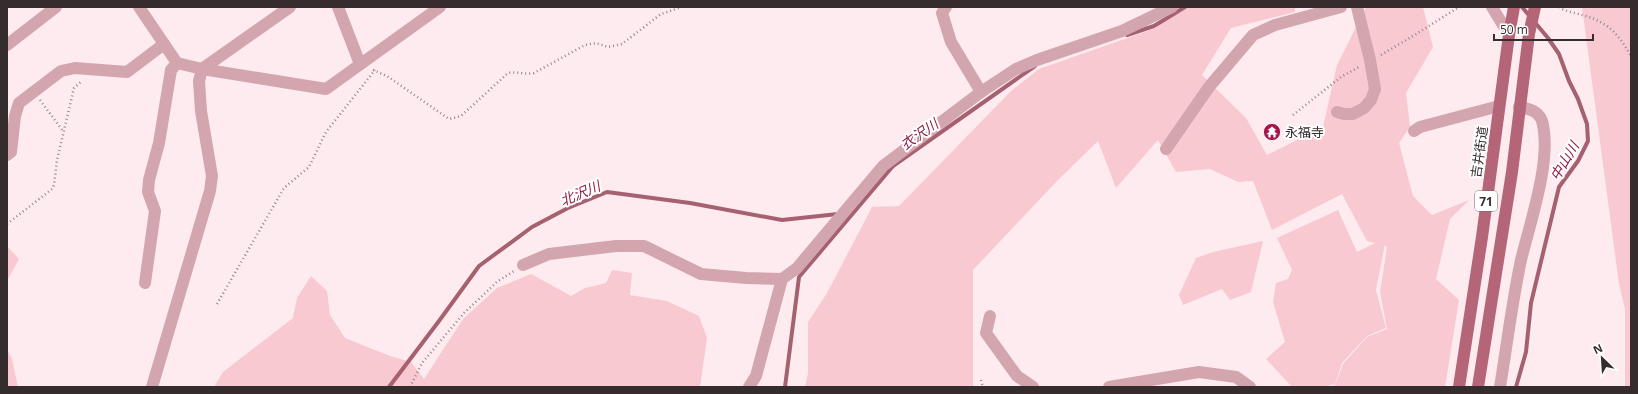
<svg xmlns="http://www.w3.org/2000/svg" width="1638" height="394" font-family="'Open Sans','Noto Sans JP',sans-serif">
<rect width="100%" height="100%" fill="#feebef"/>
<g fill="#f8c9d1">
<path d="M1183,7H1295V12L1231,28L1202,75L1246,118L1267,155L1323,127L1337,65L1366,7H1423L1433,47L1406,93L1410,127L1399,143L1413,196L1432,215L1469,200L1450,219L1436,279L1459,300L1445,387H1330L1335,385L1343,364L1367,337L1387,329L1380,292L1387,247L1384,246V249L1376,290L1386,328L1367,336L1342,363L1335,384L1324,387H1292L1266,359L1285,342L1273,302L1276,283L1288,279L1292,270L1277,238L1338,210L1357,252L1375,243L1367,241L1342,194L1272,230L1253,181L1238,182L1210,169L1176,172L1158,140L1116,188L1098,141L1057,181L973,270V387H805L808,373V322L827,293L872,207L899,206L1012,90L1039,69L1156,28Z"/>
<path d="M1582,7H1631V387H1625V309L1619,284Z"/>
<path d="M1263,241L1251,292L1230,300L1222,289L1183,305L1179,295L1196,258L1213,252Z"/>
<path d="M7,246L19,259L7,281Z"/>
<path d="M612,270L632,273L630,295L667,301L699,316L707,338L700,387H214L223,372L293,318L297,298L311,276L327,291L330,315L345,338L390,356L411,362L424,379L463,319L497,288L531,274L571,296L585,288L606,283Z"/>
<path d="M7,349L12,359L18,387H7Z"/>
</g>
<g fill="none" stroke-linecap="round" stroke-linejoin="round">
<g stroke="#a66171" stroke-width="4">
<path d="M1127,35L1154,26L1185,7"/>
<path d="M389,387L439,321L479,266L532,227L568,208L607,192L690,203L782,220L838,214"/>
<path d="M785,387L799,277L893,166L1035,66"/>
<path d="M1516,387L1526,352L1531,303L1559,187L1578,161L1588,141L1587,124L1578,99L1569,81L1559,54L1548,38L1522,7"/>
</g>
<g stroke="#95878a" stroke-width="2.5" stroke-dasharray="1 3" stroke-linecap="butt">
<path d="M1559,7C1564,11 1575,13 1582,15C1609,22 1618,34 1631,56"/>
<path d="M1381,55L1413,36L1459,7"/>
<path d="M373,70L387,76L449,119L461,116L508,73C517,71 525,75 534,73L585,45L596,43L608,47L622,44L661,14L682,7"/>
<path d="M40,100L63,131"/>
<path d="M1293,115L1341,77L1359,67"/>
<path d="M7,224L52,189L54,185L57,160L74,88L82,81"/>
<path d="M217,304L284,188L309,167L326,132L375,70"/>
<path d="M981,380L983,387"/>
<path d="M410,387L422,363L464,313L498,281L514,271"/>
</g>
<g stroke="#d3a6af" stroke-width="12">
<path d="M139,7L177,63L202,69L326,89L440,7"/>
<path d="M338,7L360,64"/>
<path d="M946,7L942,13L951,42L981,92"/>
<path d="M1492,7L1509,35"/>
<path d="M7,45L56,7"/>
<path d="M1337,112L1344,114H1353L1364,108L1371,100L1375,89L1370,60L1357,7"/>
<path d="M1414,131L1420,127L1499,106"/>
<path d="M1166,149L1209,87L1253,35L1275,25L1341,7"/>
<path d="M7,155L11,152L15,116L19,103L61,71L75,68L127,72L164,44"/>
<path d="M523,265L549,254L616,246H644L701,274L746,278L782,279"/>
<path d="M145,283L155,211L148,192L149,180L159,143L171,70L177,63"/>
<path d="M990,316L986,333L1017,376L1033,387"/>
<path d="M152,387L210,191L212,176L201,111L199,81L202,69L290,7"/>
<path d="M749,387L756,376L782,279L797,268L883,166L981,92L1016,69L1037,60L1122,31L1172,7"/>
<path d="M1109,387L1199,372L1236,377L1250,387"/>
<path d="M1500,387C1507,345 1512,302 1521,260C1530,223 1551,162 1543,125C1541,112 1531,109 1519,107"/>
</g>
<g stroke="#b46577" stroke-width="12">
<path d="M1459,387L1482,237L1509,35L1514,7"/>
<path d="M1478,387L1512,172L1529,34L1535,7"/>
</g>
</g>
<defs>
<symbol id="temple-disc" viewBox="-11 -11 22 22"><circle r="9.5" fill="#a7134d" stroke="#fff"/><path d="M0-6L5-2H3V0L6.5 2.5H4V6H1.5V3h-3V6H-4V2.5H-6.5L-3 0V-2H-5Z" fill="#fff"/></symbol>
</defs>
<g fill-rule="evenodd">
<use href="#temple-disc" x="1262" y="122" width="20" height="20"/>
</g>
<g text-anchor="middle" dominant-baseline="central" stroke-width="4" stroke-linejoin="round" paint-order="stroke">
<rect fill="#fff" stroke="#726b6d" stroke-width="1" x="1475" y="191" width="22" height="20" rx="3"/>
<g font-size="12" font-weight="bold" fill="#352c2e">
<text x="1486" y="201">71</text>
</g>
<g font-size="13" fill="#352c2e" stroke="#fff" text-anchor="start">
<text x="1285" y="132">永福寺</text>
</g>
<g font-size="13" fill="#352c2e" stroke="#fff">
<text transform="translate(1479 152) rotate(-82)">吉井街道</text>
</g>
<g font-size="14" font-style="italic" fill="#901e45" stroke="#fff">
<text transform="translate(919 134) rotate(-35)">衣沢川</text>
<text transform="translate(1564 161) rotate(-59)">中山川</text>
<text transform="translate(580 193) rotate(-23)">北沢川</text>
</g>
</g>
<rect width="1638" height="394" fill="none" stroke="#352c2e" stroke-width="16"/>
<g transform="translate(1602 358) rotate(335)" stroke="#ffffff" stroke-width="3" paint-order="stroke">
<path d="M0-3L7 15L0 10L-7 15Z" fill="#352c2e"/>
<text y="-6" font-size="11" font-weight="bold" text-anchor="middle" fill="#352c2e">N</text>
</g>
<path d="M1494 34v6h99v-6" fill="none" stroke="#352c2e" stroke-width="2"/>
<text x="1500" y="34" font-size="12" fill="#352c2e" stroke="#ffffff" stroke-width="3" paint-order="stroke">50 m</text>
</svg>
